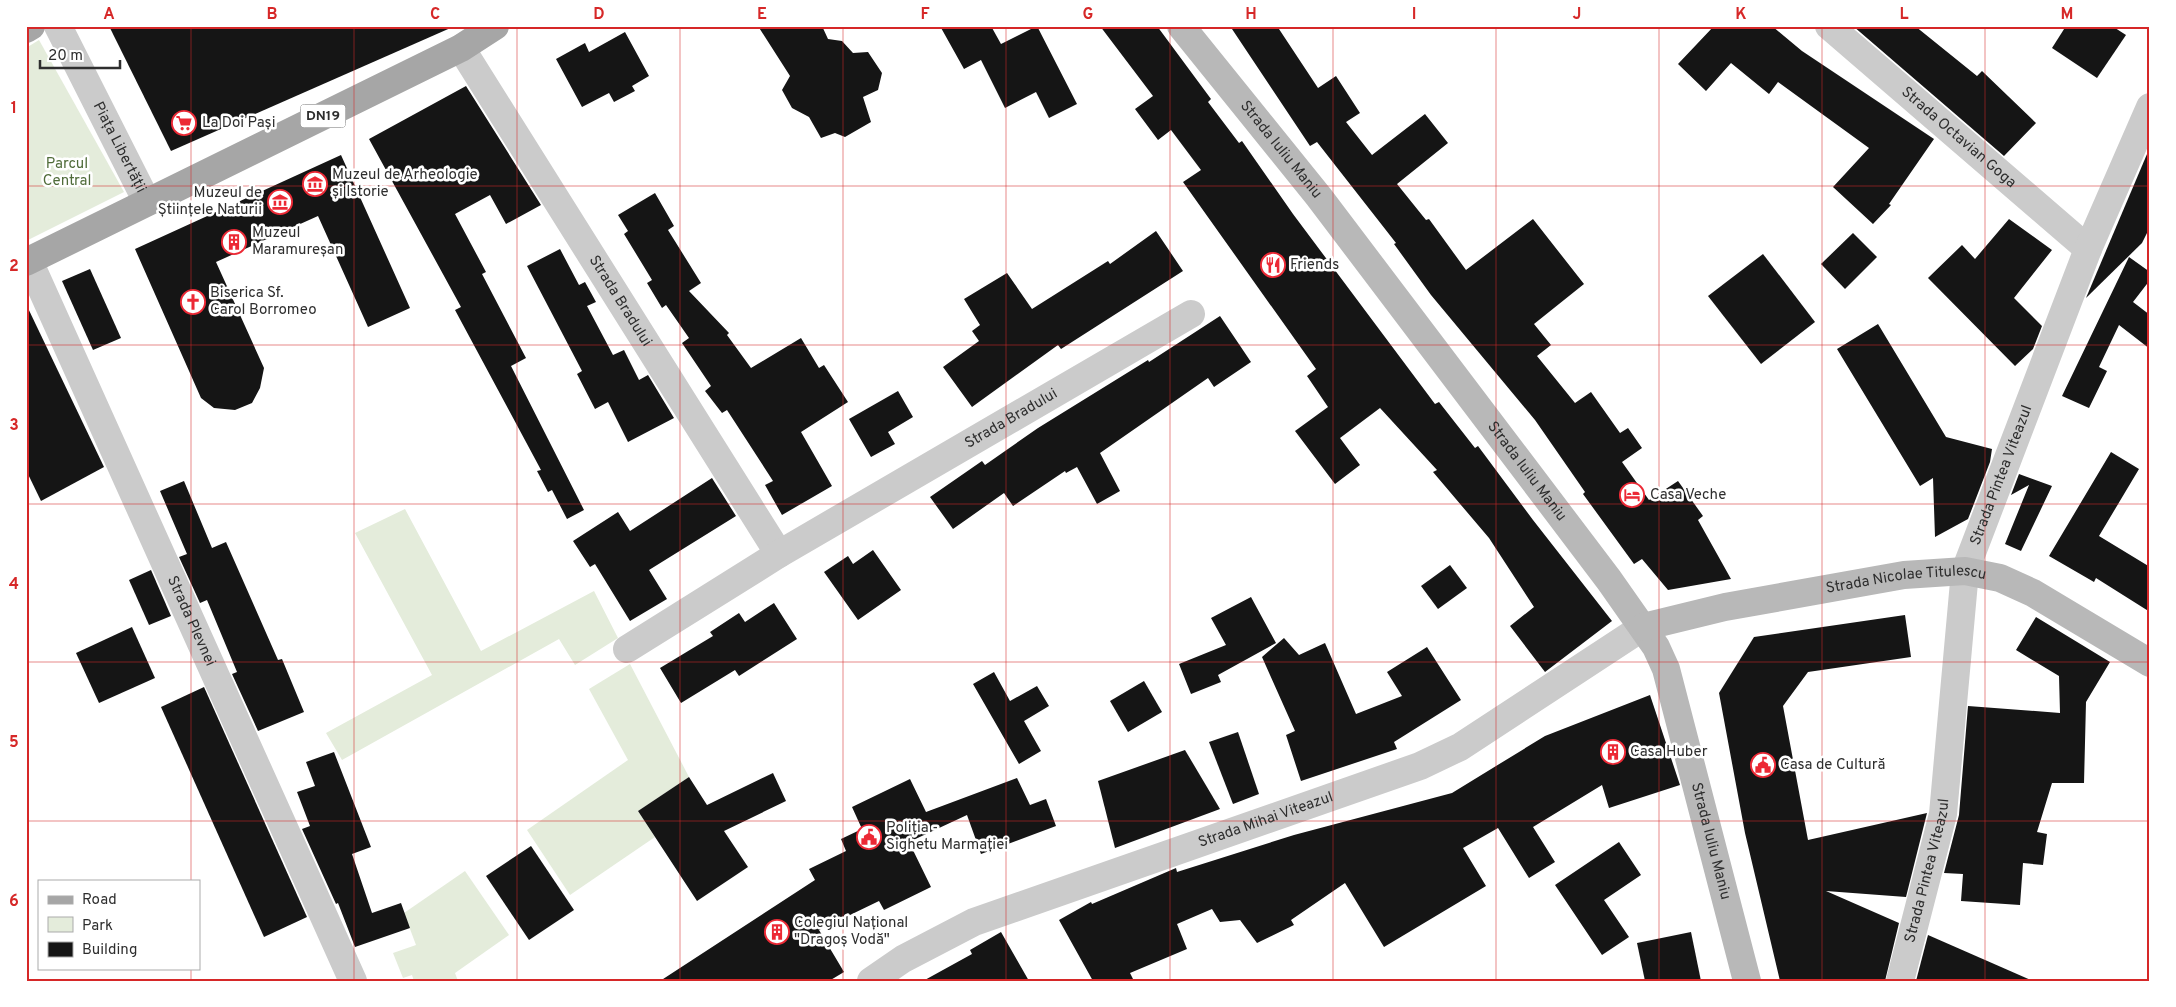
<svg xmlns="http://www.w3.org/2000/svg" width="2176" height="1007" font-family="Overpass,sans-serif">
<rect width="100%" height="100%" fill="#fff"/>
<g fill="#e4ecdb">
<path d="M39,40L124,192L26,241V48Z"/>
<path d="M405,509L481,651L594,591L618,638L575,665L559,639L342,760L326,733L432,675L355,533Z"/>
<path d="M630,664L689,777L638,811L655,837L570,895L527,830L628,760L589,689Z"/>
<path d="M465,871L509,935L455,973L458,981H414L412,975L403,978L393,953L416,945L404,913Z"/>
</g>
<g fill="#151515">
<path d="M109,26H455L171,151Z"/>
<path d="M758,26H822L828,39L842,41L853,53L868,52L882,73L878,90L863,97L871,122L845,137L835,133L821,138L809,117L792,108L782,90L790,76Z"/>
<path d="M940,26H991L1001,44L1037,26L1077,104L1049,118L1036,92L1005,108L981,60L964,69Z"/>
<path d="M1100,26H1157L1211,99L1208,102L1239,143L1242,141L1293,214L1435,404L1439,402L1475,448L1478,446L1533,520L1612,621L1545,672L1510,626L1534,607L1489,538L1433,472L1437,470L1380,408L1340,438L1360,465L1335,484L1295,431L1328,407L1307,376L1316,369L1183,182L1201,170L1171,130L1158,140L1135,109L1153,96Z"/>
<path d="M1230,26H1277L1318,88L1336,76L1360,113L1346,122L1372,155L1425,114L1448,143L1397,184L1426,220L1429,219L1466,270L1533,219L1584,284L1534,324L1551,345L1537,356L1575,403L1591,392L1620,433L1628,428L1642,448L1622,462L1649,500L1678,481L1703,516L1698,520L1731,579L1668,590L1642,559L1634,564L1583,494L1585,492L1535,420L1431,295L1394,244L1396,243L1317,142L1310,146Z"/>
<path d="M1714,26H1772L1802,51L1934,139L1889,204L1891,205L1873,224L1833,187L1869,148L1778,82L1769,94L1731,63L1706,91L1678,64Z"/>
<path d="M1853,26H1915L1977,76L1982,71L2036,123L2004,156Z"/>
<path d="M2066,26H2112L2126,35L2097,78L2052,48Z"/>
<path d="M625,32L649,76L632,86L635,91L614,102L609,93L582,107L556,59L585,43L589,52Z"/>
<path d="M466,86L541,205L506,224L490,195L455,214L486,272L482,274L526,358L511,366L584,510L567,519L552,490L548,492L537,471L541,470L455,310L461,307L369,139Z"/>
<path d="M2150,147V227L2142,243L2086,298Z"/>
<path d="M341,155L410,308L368,327L318,216L216,262L264,368L260,388L252,403L235,410L214,408L201,398L135,249Z"/>
<path d="M655,193L674,226L668,230L701,283L689,291L729,333L727,335L751,368L801,338L819,368L824,365L848,402L801,432L832,486L782,515L765,485L773,481L727,410L722,413L705,391L711,386L682,343L689,338L666,305L662,308L647,283L652,280L624,234L628,231L618,215Z"/>
<path d="M2009,219L2052,250L2014,298L2042,326L2033,349L2015,366L1928,278L1962,245L1975,259Z"/>
<path d="M1156,231L1183,271L1061,349L1058,345L972,407L943,367L979,341L972,331L980,325L964,299L1007,273L1032,309L1108,261L1110,264Z"/>
<path d="M1853,233L1877,257L1845,289L1821,264Z"/>
<path d="M560,249L579,285L585,282L596,302L587,306L613,355L624,350L639,380L648,375L674,418L628,442L608,402L595,409L577,374L582,371L527,266Z"/>
<path d="M1763,254L1815,322L1761,364L1708,296Z"/>
<path d="M2129,257L2150,272V280L2133,302L2150,315V349L2119,325L2099,367L2107,371L2089,408L2062,396Z"/>
<path d="M90,269L121,338L93,350L62,281Z"/>
<path d="M26,304L104,467L41,501L26,470Z"/>
<path d="M1220,316L1251,362L1214,387L1208,378L1100,453L1120,491L1097,504L1077,467L1066,473L1065,471L1013,506L1004,493L953,529L930,497L982,461L985,465L1038,428L1148,360L1149,362Z"/>
<path d="M1878,324L1946,437L1992,449L1990,462L1968,519L1935,537L1933,478L1920,486L1837,349Z"/>
<path d="M898,391L913,417L888,432L895,444L871,457L849,419Z"/>
<path d="M2111,452L2139,469L2099,536L2150,567V612L2096,578L2094,582L2049,556Z"/>
<path d="M2019,474L2052,486L2021,551L2005,544L2029,485L2011,495Z"/>
<path d="M712,478L736,516L649,570L667,599L630,621L595,564L590,567L573,541L618,512L630,531Z"/>
<path d="M184,481L212,548L226,542L278,660L282,659L304,712L258,731L232,674L237,672L207,600L200,603L179,557L187,554L160,491Z"/>
<path d="M873,550L901,590L858,620L824,572L848,556L853,564Z"/>
<path d="M1450,565L1467,588L1438,609L1421,586Z"/>
<path d="M151,570L171,616L149,625L129,580Z"/>
<path d="M1251,597L1276,643L1218,675L1221,682L1191,694L1179,664L1226,645L1211,618Z"/>
<path d="M774,603L797,639L739,676L735,670L681,703L660,668L713,636L710,632L739,613L745,622Z"/>
<path d="M1905,615L1911,657L1808,672L1783,706L1808,840L1927,813L1906,897L1826,891L1899,923L1885,981H1780L1745,833L1719,693L1754,637Z"/>
<path d="M2036,617L2110,662L2086,702L2084,783H2052L2037,832L2047,834L2043,865L2023,863L2020,905L1961,901L1963,874L1944,873L1959,815L1968,706L2060,713L2059,676L2016,650Z"/>
<path d="M132,627L155,678L99,703L76,653Z"/>
<path d="M1284,638L1299,655L1325,643L1356,714L1402,696L1387,672L1427,647L1461,700L1394,742L1397,749L1301,781L1286,735L1295,731L1262,657Z"/>
<path d="M994,672L1010,701L1037,686L1049,706L1024,721L1041,751L1019,764L973,684Z"/>
<path d="M1144,681L1162,712L1128,732L1110,701Z"/>
<path d="M204,687L307,917L264,937L161,707Z"/>
<path d="M1650,695L1680,785L1609,808L1602,785L1533,827L1555,862L1529,878L1498,828L1463,848L1486,886L1384,947L1345,883L1291,920L1294,925L1257,943L1240,920L1220,922L1212,909L1177,924L1187,949L1130,973L1134,981H1093L1059,920L1091,902L1092,904L1176,868L1177,872L1294,835L1452,793L1545,736Z"/>
<path d="M1238,732L1259,794L1233,804L1209,742Z"/>
<path d="M1185,750L1220,809L1115,848L1098,781Z"/>
<path d="M334,752L371,847L352,854L372,913L401,903L410,928L355,947L338,903L336,904L302,829L310,826L297,792L315,786L306,762Z"/>
<path d="M773,773L786,801L724,831L748,867L697,901L638,811L689,777L707,805Z"/>
<path d="M1017,778L1030,805L1046,799L1056,826L981,854L967,815L909,842L931,887L884,910L879,901L819,930L844,972L829,981H660L815,880L809,869L846,851L841,839L862,829L852,807L910,779L926,812Z"/>
<path d="M1619,842L1641,875L1604,900L1629,937L1602,955L1555,885Z"/>
<path d="M531,846L574,910L529,940L486,876Z"/>
<path d="M1001,932L1029,981H923L972,954L970,950Z"/>
<path d="M1691,932L1701,981H1645L1637,943Z"/>
<path d="M1928,935L2033,981H1916Z"/>
</g>
<g fill="none" stroke-linecap="round" stroke-linejoin="round">
<g stroke="#cbcbcb" stroke-width="28">
<path id="s1" d="M58,26L147,202"/>
<path id="s2" d="M1829,26L2088,249"/>
<path id="s3" d="M461,48L779,554"/>
<path id="s4" d="M29,261L353,981"/>
<path id="s5" d="M627,649L779,554L1191,314"/>
<path id="s6" d="M871,981L903,959L974,922L1420,766L1460,747L1643,627"/>
<path id="s7" d="M1900,981L1943,814L1965,571L2088,249L2150,107"/>
</g>
<g stroke="#b8b8b8" stroke-width="28">
<path id="s8" d="M1181,26L1319,197L1609,580L1656,647L1666,669L1747,981"/>
<path id="s9" d="M1643,627L1725,607L1904,575L1965,571L2000,578L2033,593L2150,663"/>
</g>
<g stroke="#a6a6a6" stroke-width="28">
<path d="M26,29L31,26"/>
<path d="M26,262L461,48L495,26"/>
</g>
</g>
<path fill="none" stroke="#d62828" stroke-width="1" stroke-opacity="0.55" d="M191,26V881M354,26V981M517,26V981M680,26V981M843,26V981M1006,26V981M1170,26V981M1333,26V981M1496,26V981M1659,26V981M1822,26V981M1985,26V981M26,186H2150M26,345H2150M26,504H2150M26,662H2150M26,821H2150M191,968V981"/>
<defs>
<symbol id="supermarket-ring" viewBox="-11 -11 22 22"><circle r="9.5" fill="#fff" stroke="#ec2935" stroke-width="1.5"/><path d="M-6-5.5h2.5l.6 2H6L4.5 2H-2.5L-4.4-4H-6ZM-1.5 3.2a1.3 1.3 0 1 0 .1 0ZM3 3.2a1.3 1.3 0 1 0 .1 0Z" fill="#ec2935"/></symbol>
<symbol id="museum-ring" viewBox="-11 -11 22 22"><circle r="9.5" fill="#fff" stroke="#ec2935" stroke-width="1.5"/><path d="M0-6L6-3V-2H-6V-3ZM-5-1h2V3h-2ZM-1-1h2V3h-2ZM3-1h2V3H3ZM-6 4H6V6H-6Z" fill="#ec2935"/></symbol>
<symbol id="building-ring" viewBox="-11 -11 22 22"><circle r="9.5" fill="#fff" stroke="#ec2935" stroke-width="1.5"/><path d="M-4-6H4V6H1V3H-1V6H-4ZM-2.5-4.3h1.7v1.8h-1.7ZM.8-4.3h1.7v1.8H.8ZM-2.5-1h1.7V.8h-1.7ZM.8-1h1.7V.8H.8Z" fill="#ec2935"/></symbol>
<symbol id="restaurant-ring" viewBox="-11 -11 22 22"><circle r="9.5" fill="#fff" stroke="#ec2935" stroke-width="1.5"/><path d="M-5-6h1v4h1v-4h1v4h1v-4h1v5L-1.5 .5V6h-2V.5L-5-1ZM5-6V6H3V1.5H1.5Q1.5-4 5-6Z" fill="#ec2935"/></symbol>
<symbol id="church-ring" viewBox="-11 -11 22 22"><circle r="9.5" fill="#fff" stroke="#ec2935" stroke-width="1.5"/><path d="M-1.2-6h2.4v3.5h3.3v2.4h-3.3V6h-2.4V-.1h-3.3v-2.4h3.3Z" fill="#ec2935"/></symbol>
<symbol id="hotel-ring" viewBox="-11 -11 22 22"><circle r="9.5" fill="#fff" stroke="#ec2935" stroke-width="1.5"/><path d="M-6-4.5h1.5V1H6V5H4.5V3h-9V5H-6ZM-4 0a1.8 1.8 0 1 1 3.6 0ZM.5 0V-2.5h3Q6-2.5 6 0Z" fill="#ec2935"/></symbol>
<symbol id="civic-ring" viewBox="-11 -11 22 22"><circle r="9.5" fill="#fff" stroke="#ec2935" stroke-width="1.5"/><path d="M-.6-6.5H3V-4.5H.6V-3L4-1V1h2V6H-6V1h2V-1L-.6-3ZM-1.2 2.5V6h2.4V2.5Z" fill="#ec2935"/></symbol>
</defs>
<g fill-rule="evenodd">
<use href="#supermarket-ring" x="170" y="109" width="28" height="28"/>
<use href="#museum-ring" x="301" y="170" width="28" height="28"/>
<use href="#museum-ring" x="266" y="188" width="28" height="28"/>
<use href="#building-ring" x="220" y="228" width="28" height="28"/>
<use href="#restaurant-ring" x="1259" y="251" width="28" height="28"/>
<use href="#church-ring" x="179" y="288" width="28" height="28"/>
<use href="#hotel-ring" x="1618" y="481" width="28" height="28"/>
<use href="#building-ring" x="1599" y="738" width="28" height="28"/>
<use href="#civic-ring" x="1749" y="751" width="28" height="28"/>
<use href="#civic-ring" x="855" y="823" width="28" height="28"/>
<use href="#building-ring" x="763" y="918" width="28" height="28"/>
</g>
<g text-anchor="middle" dominant-baseline="central" stroke-width="5" stroke-linejoin="round" paint-order="stroke">
<rect fill="#fff" stroke="#6d6d6d" stroke-width="1" x="300.5" y="104.5" width="45" height="23" rx="4"/>
<g font-size="14" font-weight="bold" fill="#2e2e2e">
<text x="323" y="116">DN19</text>
</g>
<g font-size="15" fill="#2e2e2e" stroke="#fff" text-anchor="start">
<text x="202" y="123">La Doi Pași</text>
<text x="332" y="175">Muzeul de Arheologie<tspan x="332" dy="17">și Istorie</tspan></text>
<text x="262" y="193" text-anchor="end">Muzeul de<tspan x="262" dy="17">Științele Naturii</tspan></text>
<text x="252" y="233">Muzeul<tspan x="252" dy="17">Maramureșan</tspan></text>
<text x="1290" y="265">Friends</text>
<text x="210" y="293">Biserica Sf.<tspan x="210" dy="17">Carol Borromeo</tspan></text>
<text x="1650" y="495">Casa Veche</text>
<text x="1630" y="752">Casa Huber</text>
<text x="1780" y="765">Casa de Cultură</text>
<text x="886" y="828">Poliția -<tspan x="886" dy="17">Sighetu Marmației</tspan></text>
<text x="794" y="923">Colegiul Național<tspan x="794" dy="17">"Dragoș Vodă"</tspan></text>
</g>
<g font-size="15" fill="#2e2e2e" stroke="#fff">
<text stroke="none"><textPath href="#s2" startOffset="171">Strada Octavian Goga</textPath></text>
<text stroke="none"><textPath href="#s1" startOffset="136">Piața Libertății</textPath></text>
<text stroke="none"><textPath href="#s8" startOffset="159">Strada Iuliu Maniu</textPath></text>
<text stroke="none"><textPath href="#s3" startOffset="299">Strada Bradului</textPath></text>
<text stroke="none"><textPath href="#s5" startOffset="448">Strada Bradului</textPath></text>
<text stroke="none"><textPath href="#s8" startOffset="564">Strada Iuliu Maniu</textPath></text>
<text stroke="none"><textPath href="#s7" startOffset="519">Strada Pintea Viteazul</textPath></text>
<text stroke="none"><textPath href="#s9" startOffset="268">Strada Nicolae Titulescu</textPath></text>
<text stroke="none"><textPath href="#s4" startOffset="395">Strada Plevnei</textPath></text>
<text stroke="none"><textPath href="#s6" startOffset="428">Strada Mihai Viteazul</textPath></text>
<text stroke="none"><textPath href="#s8" startOffset="984">Strada Iuliu Maniu</textPath></text>
<text stroke="none"><textPath href="#s7" startOffset="114">Strada Pintea Viteazul</textPath></text>
</g>
<g font-size="15" fill="#506c3a" stroke="#fff">
<text x="67" y="164">Parcul<tspan x="67" dy="17">Central</tspan></text>
</g>
</g>
<rect width="2176" height="1007" fill="none" stroke="#ffffff" stroke-width="55"/>
<rect x="38" y="880" width="162" height="90" fill="#ffffff" stroke="#ababab"/>
<rect x="48" y="896" width="25" height="8" fill="#a6a6a6" stroke="#ababab"/>
<text x="82" y="904" font-size="15" fill="#2e2e2e">Road</text>
<rect x="48" y="917" width="25" height="15" fill="#e4ecdb" stroke="#ababab"/>
<text x="82" y="930" font-size="15" fill="#2e2e2e">Park</text>
<rect x="48" y="942" width="25" height="15" fill="#151515" stroke="#ababab"/>
<text x="82" y="954" font-size="15" fill="#2e2e2e">Building</text>
<path d="M40 60v8h80v-8" fill="none" stroke="#2e2e2e" stroke-width="2.5"/>
<text x="48" y="60" font-size="15" fill="#2e2e2e" stroke="#ffffff" stroke-width="4" paint-order="stroke">20 m</text>
<rect x="28" y="28" width="2120" height="952" fill="none" stroke="#d62828" stroke-width="2"/>
<g font-size="16" text-anchor="middle" font-weight="bold" fill="#d62828">
<text x="109" y="19">A</text>
<text x="272" y="19">B</text>
<text x="435" y="19">C</text>
<text x="599" y="19">D</text>
<text x="762" y="19">E</text>
<text x="925" y="19">F</text>
<text x="1088" y="19">G</text>
<text x="1251" y="19">H</text>
<text x="1414" y="19">I</text>
<text x="1577" y="19">J</text>
<text x="1741" y="19">K</text>
<text x="1904" y="19">L</text>
<text x="2067" y="19">M</text>
<text x="14" y="113">1</text>
<text x="14" y="271">2</text>
<text x="14" y="430">3</text>
<text x="14" y="589">4</text>
<text x="14" y="747">5</text>
<text x="14" y="906">6</text>
</g>
</svg>
